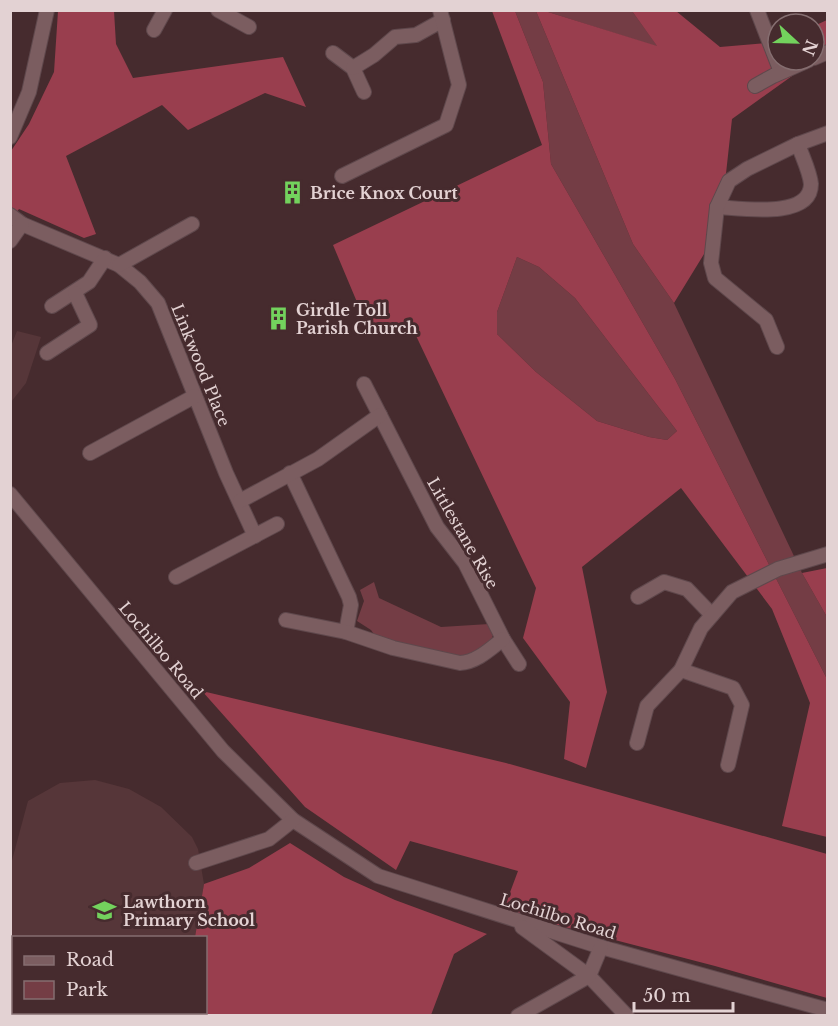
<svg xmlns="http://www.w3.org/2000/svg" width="838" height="1026" font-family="'Libre Baskerville',serif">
<rect width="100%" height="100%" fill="#462b2e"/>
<g fill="#563639">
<path d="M17,331L41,337L26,383L11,402V346Z"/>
<path d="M95,780L129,789L161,807L192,837L198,849L204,884L195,937L14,938V1012L142,1013V1015L11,1016V864L28,801L60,783Z"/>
</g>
<g fill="#743d45">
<path d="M515,11H536L633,244L674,303L802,573L827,617V679L675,379L551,164L543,82Z"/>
<path d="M545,11H632L658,47Z"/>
<path d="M517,257L539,267L575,298L677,431L667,440L649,437L597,421L536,372L497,334V312Z"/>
<path d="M374,582L379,598L441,627L489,624L493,635L490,644L464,659L376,637L371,630L357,621L364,601L360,590Z"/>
</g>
<g fill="#993e4e" fill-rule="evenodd">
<path d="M58,11H114L116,44L133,78L283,57L306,107L265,93L188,130L162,105L66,156L96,234L84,238L19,209L11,220V151L29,124L54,72Z"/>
<path d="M492,11H515L543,82L551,164L675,379L827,679V837L782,826L810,703L772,609L681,488L582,567L607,692L586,768L564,759L570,702L523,638L536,588L409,321L370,333L333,245L542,145ZM517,257L539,267L575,298L677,431L667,440L649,437L597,421L536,372L497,334V312Z"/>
<path d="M536,11H545L657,46L632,11H676L720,47L778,42V60H814V26L827,20V51L732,119L720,228L674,303L633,244Z"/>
<path d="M827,568H828L827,617L802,573Z"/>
<path d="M202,691L506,763L827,854V998L715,966L503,911L518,871L410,841L396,870L305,807Z"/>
<path d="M290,843L344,877L395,900L487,934L454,954L431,1015H142V1012H206V938L195,937L204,884L249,868Z"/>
</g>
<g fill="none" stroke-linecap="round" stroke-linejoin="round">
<defs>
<g id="minor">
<path d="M218,10L249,27"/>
<path d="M757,10L781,72"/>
<path d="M154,30L165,10"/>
<path d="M333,53L353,68L364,92"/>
<path d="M814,58L828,52"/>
<path d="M353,68L374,55L395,37L416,35L443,20"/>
<path d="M755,86L773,76L809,60"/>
<path d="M10,137L29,92L47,10"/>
<path d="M342,176L446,125L459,85L440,10"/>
<path d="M717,207C739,208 811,220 811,184C810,172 802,156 798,144"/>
<path d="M10,215L22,224L119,265L140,282L158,303L226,473L255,536"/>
<path d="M10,241L22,224"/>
<path d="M119,265L192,224"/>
<path d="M52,306L89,282L105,258"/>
<path d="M777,347L766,320L715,278L711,263L717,207L729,181L747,169L798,144L828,133"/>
<path d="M47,353L90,325L75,293"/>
<path d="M364,384L437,527L465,563L503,639L519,664"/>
<path d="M90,453L195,396"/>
<path d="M290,473L349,597L351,605L346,632"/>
<path d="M10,494L223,751L293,820L378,876L601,947L828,1010"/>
<path d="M240,501L318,459L380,415"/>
<path d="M176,577L277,524"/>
<path d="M638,597L664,582L687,589L712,615"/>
<path d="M286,620L346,632L393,648L460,663C477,662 490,649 503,639"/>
<path d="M681,670L733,688L742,705L728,765"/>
<path d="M637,743L647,706L681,670L701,628L732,592L778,569L828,554"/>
<path d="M196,863L269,839L293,820"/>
<path d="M601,947L589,976L627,1016"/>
<path d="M518,1016L589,976L522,927"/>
</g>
</defs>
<use href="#minor" stroke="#5f484c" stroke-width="16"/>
<use href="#minor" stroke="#7b5d60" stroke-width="14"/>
</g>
<defs>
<symbol id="building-bare" viewBox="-9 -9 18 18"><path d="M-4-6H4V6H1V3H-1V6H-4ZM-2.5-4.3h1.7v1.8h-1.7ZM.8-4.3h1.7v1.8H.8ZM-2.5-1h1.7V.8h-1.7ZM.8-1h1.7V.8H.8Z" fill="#73d25d" stroke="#462b2e" stroke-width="2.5" paint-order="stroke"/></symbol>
<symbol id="school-bare" viewBox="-9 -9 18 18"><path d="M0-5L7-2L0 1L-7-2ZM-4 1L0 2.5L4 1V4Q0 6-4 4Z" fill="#73d25d" stroke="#462b2e" stroke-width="2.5" paint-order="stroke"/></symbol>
</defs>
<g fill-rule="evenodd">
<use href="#building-bare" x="276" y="176" width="33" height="33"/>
<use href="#building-bare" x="262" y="302" width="33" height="33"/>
<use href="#school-bare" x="88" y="894" width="33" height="33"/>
</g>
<g text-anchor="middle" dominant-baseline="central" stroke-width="6" stroke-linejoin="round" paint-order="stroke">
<g font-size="16" font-weight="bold" fill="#e3d2d3" stroke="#462b2e" text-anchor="start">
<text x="310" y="193">Brice Knox Court</text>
<text x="296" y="310">Girdle Toll<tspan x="296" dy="18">Parish Church</tspan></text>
<text x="123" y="902">Lawthorn<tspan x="123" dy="18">Primary School</tspan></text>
</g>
<g font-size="16" fill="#e3d2d3" stroke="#462b2e">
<text transform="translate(201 365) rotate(68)">Linkwood Place</text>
<text transform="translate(463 533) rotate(60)">Littlestane Rise</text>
<text transform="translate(161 650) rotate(50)">Lochilbo Road</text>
<text transform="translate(558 916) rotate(17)">Lochilbo Road</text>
</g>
</g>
<rect width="838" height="1026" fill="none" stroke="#e3d2d3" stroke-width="24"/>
<rect x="12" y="936" width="195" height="78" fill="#462b2e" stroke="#856e70" stroke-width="1.5"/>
<rect x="24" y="956" width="30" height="9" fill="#7b5d60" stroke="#856e70" stroke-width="1.5"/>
<text x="66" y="966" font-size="18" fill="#e3d2d3">Road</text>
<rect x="24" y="981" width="30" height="18" fill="#743d45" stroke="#856e70" stroke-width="1.5"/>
<text x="66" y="996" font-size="18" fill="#e3d2d3">Park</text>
<g transform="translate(796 42) rotate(112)"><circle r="28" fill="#462b2e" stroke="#856e70" stroke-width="1.5"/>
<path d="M0-4.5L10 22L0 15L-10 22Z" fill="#73d25d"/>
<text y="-9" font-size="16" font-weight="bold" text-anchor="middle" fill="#e3d2d3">N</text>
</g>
<path d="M634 1002v9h99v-9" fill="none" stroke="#e3d2d3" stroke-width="3"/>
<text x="643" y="1002" font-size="18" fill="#e3d2d3" stroke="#462b2e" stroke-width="4.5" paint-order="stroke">50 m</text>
</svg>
